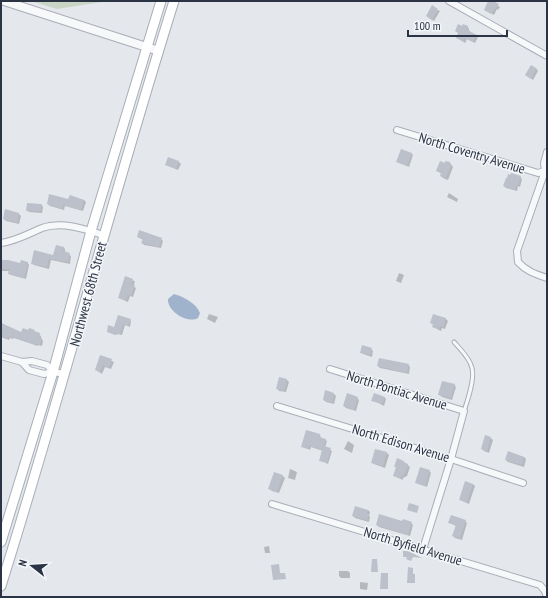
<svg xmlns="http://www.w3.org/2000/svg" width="548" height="598" font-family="'PT Sans Narrow',sans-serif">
<rect width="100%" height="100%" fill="#e4e7ec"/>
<path fill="#c9d6c5" d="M31,1H103L102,2L57,9Z"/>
<path fill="#9fb4cc" d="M174,294C184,297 196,303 200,313L198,318C187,324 167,311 168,299Z"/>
<g fill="#0003">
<path d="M489,1L500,7L498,10L497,9L494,15L487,11Z"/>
<path d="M438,10L440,11L434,21L429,18Z"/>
<path d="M464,25L468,27L470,32L478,37L475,43L467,39L465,43L459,39V33L456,31Z"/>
<path d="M536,68L538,71L533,80L526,75Z"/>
<path d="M411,153L413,155L409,167L398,162Z"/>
<path d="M179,162L181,164L178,170L166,165Z"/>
<path d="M450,163L453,167L448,180L443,178L441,176L442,174L437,171L445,164Z"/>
<path d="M520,177L522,179L520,187L518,186L517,191L506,188L504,186Z"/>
<path d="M449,193L458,199L457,202L447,197Z"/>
<path d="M70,197L84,200L86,202L83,211L65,206L64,210L50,206L48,204L69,201Z"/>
<path d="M41,204L43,207L42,213L29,212L27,210Z"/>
<path d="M6,211L19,214L21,216L19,224L6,221L4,219Z"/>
<path d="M138,237L161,239L163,241L161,248L144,245L142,243L143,240Z"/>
<path d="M63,247L65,249V252L71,256L70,264L51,260L49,269L34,265L32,263L54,256Z"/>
<path d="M1,261L21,264L27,262L29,265L26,279L11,275L9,273V271H1Z"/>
<path d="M399,273L404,275L401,283L396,281Z"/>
<path d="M133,280L135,282L133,286L136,288L133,297L130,296L128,302L121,299L119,297Z"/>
<path d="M209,314L218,317L215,323L207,319Z"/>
<path d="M434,315L446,319L448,321L445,329L442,328L441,331L433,327L434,325L431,323Z"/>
<path d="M130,320L131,321L130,327L125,325L122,335L117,334V335L108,332Z"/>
<path d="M1,323L22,333L29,331L30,329L34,331L41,336V338L43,341L42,346L38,345V346L14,338L13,339L10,338L9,340L1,337Z"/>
<path d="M371,349L373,351L372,357L363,354L361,352Z"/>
<path d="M101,356L114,362L111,369L105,367L102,374L96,370Z"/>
<path d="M408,365L410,367L409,374L380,368L378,366Z"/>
<path d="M280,378L287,380L289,382L286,392L279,391L277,388Z"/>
<path d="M454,385L456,387L452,400L442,397L440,395Z"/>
<path d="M326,391L334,394L336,396L334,404L326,402L324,400Z"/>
<path d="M384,397L386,399L384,406L373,400Z"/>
<path d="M357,398L359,400L356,411L346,408L344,406Z"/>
<path d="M320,435L321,438L327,441L325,448L332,451L328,464L320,460L323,451L311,447L310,450L302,446Z"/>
<path d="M491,438L493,440L489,453L484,451L482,449Z"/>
<path d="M348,441L354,445L352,453L344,449Z"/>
<path d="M376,450L387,453L389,455L385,468L374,464L372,462Z"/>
<path d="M509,453L524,457L526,459L524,467L508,462L506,460Z"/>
<path d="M403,461L410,467L407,476L403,478V480L394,476L397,468L395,466Z"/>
<path d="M290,469L297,472L295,480L288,478Z"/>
<path d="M429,471L431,473L427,487L419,484L417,482Z"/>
<path d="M283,476L285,478L279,493L272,491L270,489Z"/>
<path d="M473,484L475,486L469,504L462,501L460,499Z"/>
<path d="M368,510L370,512L369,516L370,517L369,522L355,518L353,516Z"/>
<path d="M465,521L467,523L462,540L455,538L453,536L456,526L450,523Z"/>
<path d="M403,523H411L413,525L410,536L379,527L377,525Z"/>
<path d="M269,546L270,553H265L264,547Z"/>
<path d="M339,571H348L350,573V578H341L339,576Z"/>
<path d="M360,582L368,583L367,590L360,589Z"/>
</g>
<g fill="#bbc0ca">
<path d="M488,1H493L499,4L491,14L484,10Z"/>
<path d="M432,5L438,9L432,20L426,16Z"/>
<path d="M458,24L462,26L463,24L468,26L467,29L469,30V31L477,35L473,42L465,38L464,42L456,38L458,33L455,31Z"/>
<path d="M531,65L536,68V69L531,79L525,75Z"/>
<path d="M401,149L412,153L407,166L396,162Z"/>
<path d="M168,157L179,161L176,169L165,165Z"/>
<path d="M440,161L445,163V161L450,162V164L451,165L446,178L440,176L441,173L436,171Z"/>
<path d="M511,173L521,176L518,185H517L515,190L503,186L506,178H507L508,174L510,175Z"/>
<path d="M49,194L68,199L70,195L84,200L81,210L63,205L62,209L47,204Z"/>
<path d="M27,203L41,204V211H26Z"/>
<path d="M5,209L19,213L17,223L3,219Z"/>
<path d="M139,230L162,238L159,247L141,243L143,239L137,237Z"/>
<path d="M56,245L64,247L63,251L70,253L68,262L49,259L47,267L31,264L34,250L53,255Z"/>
<path d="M1,260H8L20,263L21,260L28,262L24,278L8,274L9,269H1Z"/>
<path d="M125,276L133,279L131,284L135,285L131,296L128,295L126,300L118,298Z"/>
<path d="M433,314L446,318L443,327L440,326L439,329L432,327L433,324L430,323Z"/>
<path d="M118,315L131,319L128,326L123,324L120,334L116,333L115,335L107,332L108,325L114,327Z"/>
<path d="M1,323L21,332L23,328L28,330L29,328L35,330L34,331L40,333L39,337L42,338L40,345L36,344V345L12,337L11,338L8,337L7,338L1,336Z"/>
<path d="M362,345L372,348L370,355L360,353Z"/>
<path d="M100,355L112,359L109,368L103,365L100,372L95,370Z"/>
<path d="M379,358L409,364L407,373L377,366Z"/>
<path d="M279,377L287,379L284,391L276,389Z"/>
<path d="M442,381L455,384L451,398L438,395Z"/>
<path d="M325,390L334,393L332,403L323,400Z"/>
<path d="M347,393L358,397L354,410L343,406Z"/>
<path d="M374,393L385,397L382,404L371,401Z"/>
<path d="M306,430L320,434L319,437L326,439L324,446L331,448L327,463L319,461L322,450L309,446L308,449L301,447Z"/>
<path d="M485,435L491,437L487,451L481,449Z"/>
<path d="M375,449L387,452L383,466L371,463Z"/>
<path d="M508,451L524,457L522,465L505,460Z"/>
<path d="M397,458L404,461L403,462L408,464L405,474L402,476L401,478L393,476L396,467H394Z"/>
<path d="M420,467L430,470L425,486L415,483Z"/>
<path d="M274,472L283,475L277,492L268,489Z"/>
<path d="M465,481L473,484L467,502L459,500Z"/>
<path d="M409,503L419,506L417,513L407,510Z"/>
<path d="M355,506L368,510L367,514H369L367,520L352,516Z"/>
<path d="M379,514L402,521L403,519L412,522L408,535L376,525Z"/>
<path d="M451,515L466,520L460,538L452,536L456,525L448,523Z"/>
<path d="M403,551H408L422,558L413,557L411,561L406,559L407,557H403Z"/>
<path d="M372,559H377L378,572H371Z"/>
<path d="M279,564L280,573H285L286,579L273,580L271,565Z"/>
<path d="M408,567L413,568V574H415V583H407Z"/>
<path d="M381,573H388V589H380Z"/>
</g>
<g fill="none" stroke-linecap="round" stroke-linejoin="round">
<defs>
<path id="service" d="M454,342C460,349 470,358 472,368C475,379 468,399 464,411"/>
<g id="minor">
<path d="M449,1L547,56"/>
<path d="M397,130L538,173L545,171L547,173"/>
<path d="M547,152L544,163L545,171L517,251L518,262C526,271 535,274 547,278"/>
<path d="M1,243C16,241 28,234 42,228C62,221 85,229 103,235"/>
<path d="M1,356L22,362L32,361L47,365L53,372"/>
<path d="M22,362L29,370L44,374L53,372L65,374"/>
<path d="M330,369L464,411L451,459L423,549"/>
<path d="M277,406L451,459L523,483"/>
<path d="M272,504L540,585L545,591L547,597"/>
</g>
<path id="tertiary" d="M4,1L159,51"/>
<g id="secondary">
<path d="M1,542L53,372L91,231L161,1"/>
<path d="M1,586C62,392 113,195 174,1"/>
</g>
</defs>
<use href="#service" stroke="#a9aeb7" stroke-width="5"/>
<use href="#minor" stroke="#a9aeb7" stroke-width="8"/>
<use href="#tertiary" stroke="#a9aeb7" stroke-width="10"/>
<use href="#secondary" stroke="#a9aeb7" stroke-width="11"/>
<use href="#service" stroke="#f7f8fa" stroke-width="3"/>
<use href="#minor" stroke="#f7f8fa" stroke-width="6"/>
<use href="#tertiary" stroke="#f7f8fa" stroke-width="8"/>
<use href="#secondary" stroke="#fff" stroke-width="9"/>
</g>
<g text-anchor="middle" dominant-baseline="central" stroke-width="3" stroke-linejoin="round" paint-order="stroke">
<g font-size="14" fill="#2b3445" stroke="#f4f6f9">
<text transform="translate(472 153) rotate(17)">North Coventry Avenue</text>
<text transform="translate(88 294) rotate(-75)">Northwest 68th Street</text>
<text transform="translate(397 390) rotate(17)">North Pontiac Avenue</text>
<text transform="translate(401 443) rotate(17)">North Edison Avenue</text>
<text transform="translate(413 546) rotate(17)">North Byfield Avenue</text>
</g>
</g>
<rect width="548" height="598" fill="none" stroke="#2b3445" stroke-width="4"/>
<g transform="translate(32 566) rotate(287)" stroke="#f4f6f9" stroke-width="3" paint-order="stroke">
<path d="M0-3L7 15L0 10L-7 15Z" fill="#2b3445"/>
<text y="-6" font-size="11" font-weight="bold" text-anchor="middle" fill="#2b3445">N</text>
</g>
<path d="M408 30v6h99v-6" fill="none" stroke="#2b3445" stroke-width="2"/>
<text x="414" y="30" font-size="12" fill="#2b3445" stroke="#f4f6f9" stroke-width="3" paint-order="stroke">100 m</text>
</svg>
